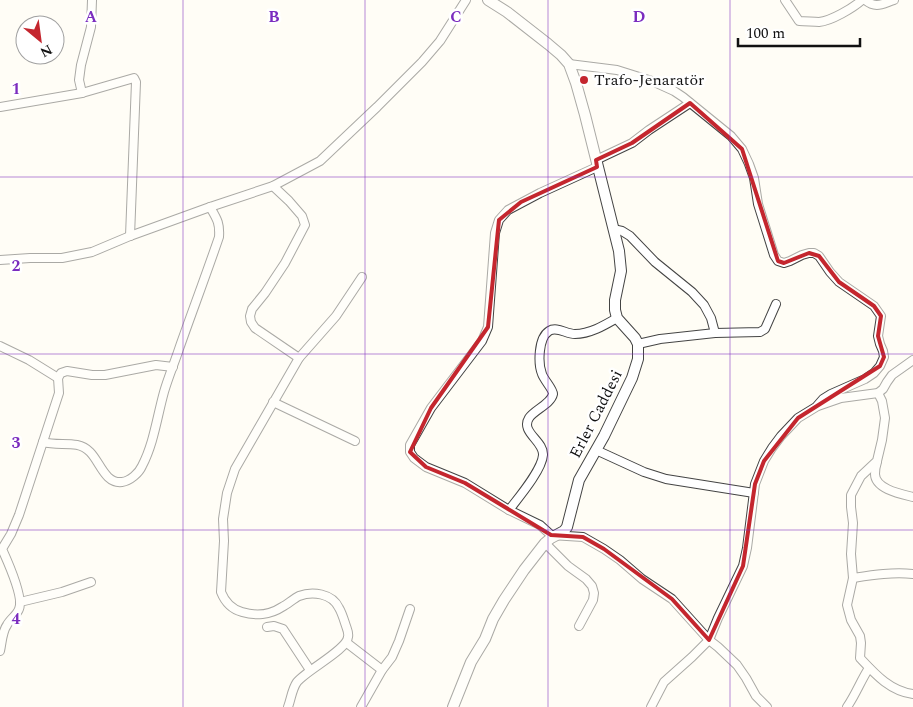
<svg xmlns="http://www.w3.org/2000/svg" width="913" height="707" font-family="Spectral,serif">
<rect width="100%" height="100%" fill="#fffdf5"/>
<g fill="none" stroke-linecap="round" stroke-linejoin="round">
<defs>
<g id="minor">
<path d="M785,0L799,21C806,21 813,22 819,22C831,21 853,8 862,0"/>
<path d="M865,0C876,9 882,4 894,0"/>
<path d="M569,64L617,70L652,81L674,91L683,97L731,136L742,149L749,164L754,178L758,204L774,255L778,261L784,263L790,261L802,255L809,253H814L819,256L830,272L839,282L874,306L881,316L878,336L880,344L883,351L884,357L880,366L874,373L865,379L831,394L823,399L816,407L798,418L781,436L772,448L764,461L755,484L747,548L743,566L718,618L709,640L692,657L664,682L651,707"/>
<path d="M82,93L79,80L81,65L91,27L92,0"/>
<path d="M0,107L82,93L134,78L136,82L130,236"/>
<path d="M596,160L632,143L649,130L690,103"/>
<path d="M597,167L540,193L508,210L499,220L495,233L488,327L482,341L431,408L410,445V452L414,458L426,467L465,483L509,510L540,525L551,535L583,537L604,549L620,560L642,579L672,599L709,640L718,647L737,665L746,678L756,696L767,707"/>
<path d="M273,186L289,201L302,216L305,225L285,263L265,293L252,309L250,316L251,322L255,328L299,358"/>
<path d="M613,229L622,231L630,236L655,262L692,292L704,305L711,318L715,333"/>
<path d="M0,260L30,258H62L92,252L130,236L210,207L273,186L320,161L377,107L422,62L440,41L466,0"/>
<path d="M638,344L660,339L715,333L760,332L765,329L776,304"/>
<path d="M0,346L29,360L58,378"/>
<path d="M878,393L882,401L885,418L882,440L877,461L861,476L851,495V507L853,523L851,554L853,578C873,575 892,572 913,574"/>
<path d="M273,402L355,441"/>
<path d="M818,406L841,398L878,393L883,389L887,382L892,375L913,360"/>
<path d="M43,442C60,447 77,439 90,452C100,462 105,484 122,482C130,481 139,473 142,466C154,443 157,417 164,392C168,378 174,364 179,349C192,312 206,275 219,237C220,223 217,219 210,207"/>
<path d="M596,450L644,472L666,479L754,493"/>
<path d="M877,462C876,465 875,470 875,474C875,489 901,494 913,497"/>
<path d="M509,510C519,497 542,470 543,455C544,441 520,432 529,418C534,410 551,404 553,394C553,389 544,380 542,374C538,364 538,338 549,331C557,326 566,334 575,334C590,334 605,325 617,318"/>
<path d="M545,543L568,566L586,579L592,586L594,593L593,600L579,626"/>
<path d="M853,578L847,605L851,620L860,636L861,643L860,658C875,674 890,691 913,694"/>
<path d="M20,602L62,592L91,582"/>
<path d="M267,627L274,626L283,629L310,670"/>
<path d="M347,643L382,670"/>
<path d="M0,651C2,642 2,632 7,625C10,619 17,615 19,609C24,598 7,560 2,549L11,534L19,515L59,393L58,378L61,373L67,371L92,375H105L156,365L173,367"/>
<path d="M288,707C291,699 292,689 297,682C308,669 347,650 348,637C349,633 347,629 346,626C344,620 342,613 339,608C332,593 312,591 299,596C293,599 288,604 282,607C270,615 255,616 242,612C231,609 225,602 221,592L224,541L223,519L227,493L235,469L299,358L336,316L362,277"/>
<path d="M361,707L382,670L392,657L399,641L410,609"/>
<path d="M847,707C856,694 861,680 869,668"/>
</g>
<path id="tertiary" d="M453,707L471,662L485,639L493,619L504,600L524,570L545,543L551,538L564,531L567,527L579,480L604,436L632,378L638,359V344L635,338L617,318L615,310V300L621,271L619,251L585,115L576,83L569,64L561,55L548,44L507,12L488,0"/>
</defs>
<use href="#minor" stroke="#444" stroke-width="10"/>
<use href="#tertiary" stroke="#444" stroke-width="12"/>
<use href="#minor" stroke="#fff" stroke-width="8"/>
<use href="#tertiary" stroke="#fff" stroke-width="10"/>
</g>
<path d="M0 0H913V707H0ZM690,103L742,149L778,261L784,263L809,253L819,256L839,282L874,306L881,316L878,336L884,357L880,366L798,418L764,461L755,484L743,566L709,640L672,599L604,549L583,537L551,535L465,483L426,467L410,452L431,408L488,327L499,220L521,202L597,167L596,160L632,143Z" fill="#fffdf5" fill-opacity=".55" fill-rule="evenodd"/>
<path fill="none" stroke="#c4262e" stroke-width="4" stroke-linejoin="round" d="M690,103L742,149L778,261L784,263L809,253L819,256L839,282L874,306L881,316L878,336L884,357L880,366L798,418L764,461L755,484L743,566L709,640L672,599L604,549L583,537L551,535L465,483L426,467L410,452L431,408L488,327L499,220L521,202L597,167L596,160L632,143Z"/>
<path fill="none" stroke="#7b2cbf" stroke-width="1" stroke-opacity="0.55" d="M183,0V707M365,0V707M548,0V707M730,0V707M0,177H913M0,354H913M0,530H913"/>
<circle fill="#c4262e" stroke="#fff" stroke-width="2" cx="584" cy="80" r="5"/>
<g text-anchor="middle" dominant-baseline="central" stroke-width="5" stroke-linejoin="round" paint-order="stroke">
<g font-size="16" fill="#111" stroke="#fff" text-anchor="start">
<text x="594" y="80">Trafo-Jenaratör</text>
</g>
<g font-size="16" fill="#111" stroke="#fff">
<text transform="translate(596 414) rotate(-63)">Erler Caddesi</text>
</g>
</g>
<g font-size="16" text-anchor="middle" font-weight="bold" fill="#7b2cbf" stroke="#fff" stroke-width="5" stroke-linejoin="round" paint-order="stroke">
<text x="91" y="22">A</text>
<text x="274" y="22">B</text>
<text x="456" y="22">C</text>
<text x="639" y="22">D</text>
<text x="16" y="94">1</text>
<text x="16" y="271">2</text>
<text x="16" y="448">3</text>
<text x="16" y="624">4</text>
</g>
<g transform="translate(40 40) rotate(151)"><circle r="24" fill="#ffffff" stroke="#a0a0a0"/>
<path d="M0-4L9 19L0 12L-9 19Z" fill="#c4262e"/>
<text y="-8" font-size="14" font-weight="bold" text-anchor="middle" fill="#111111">N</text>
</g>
<path d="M738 38v8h122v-8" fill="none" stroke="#111111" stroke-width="2.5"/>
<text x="746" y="38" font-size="15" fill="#111111" stroke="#ffffff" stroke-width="4" paint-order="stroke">100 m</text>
</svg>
